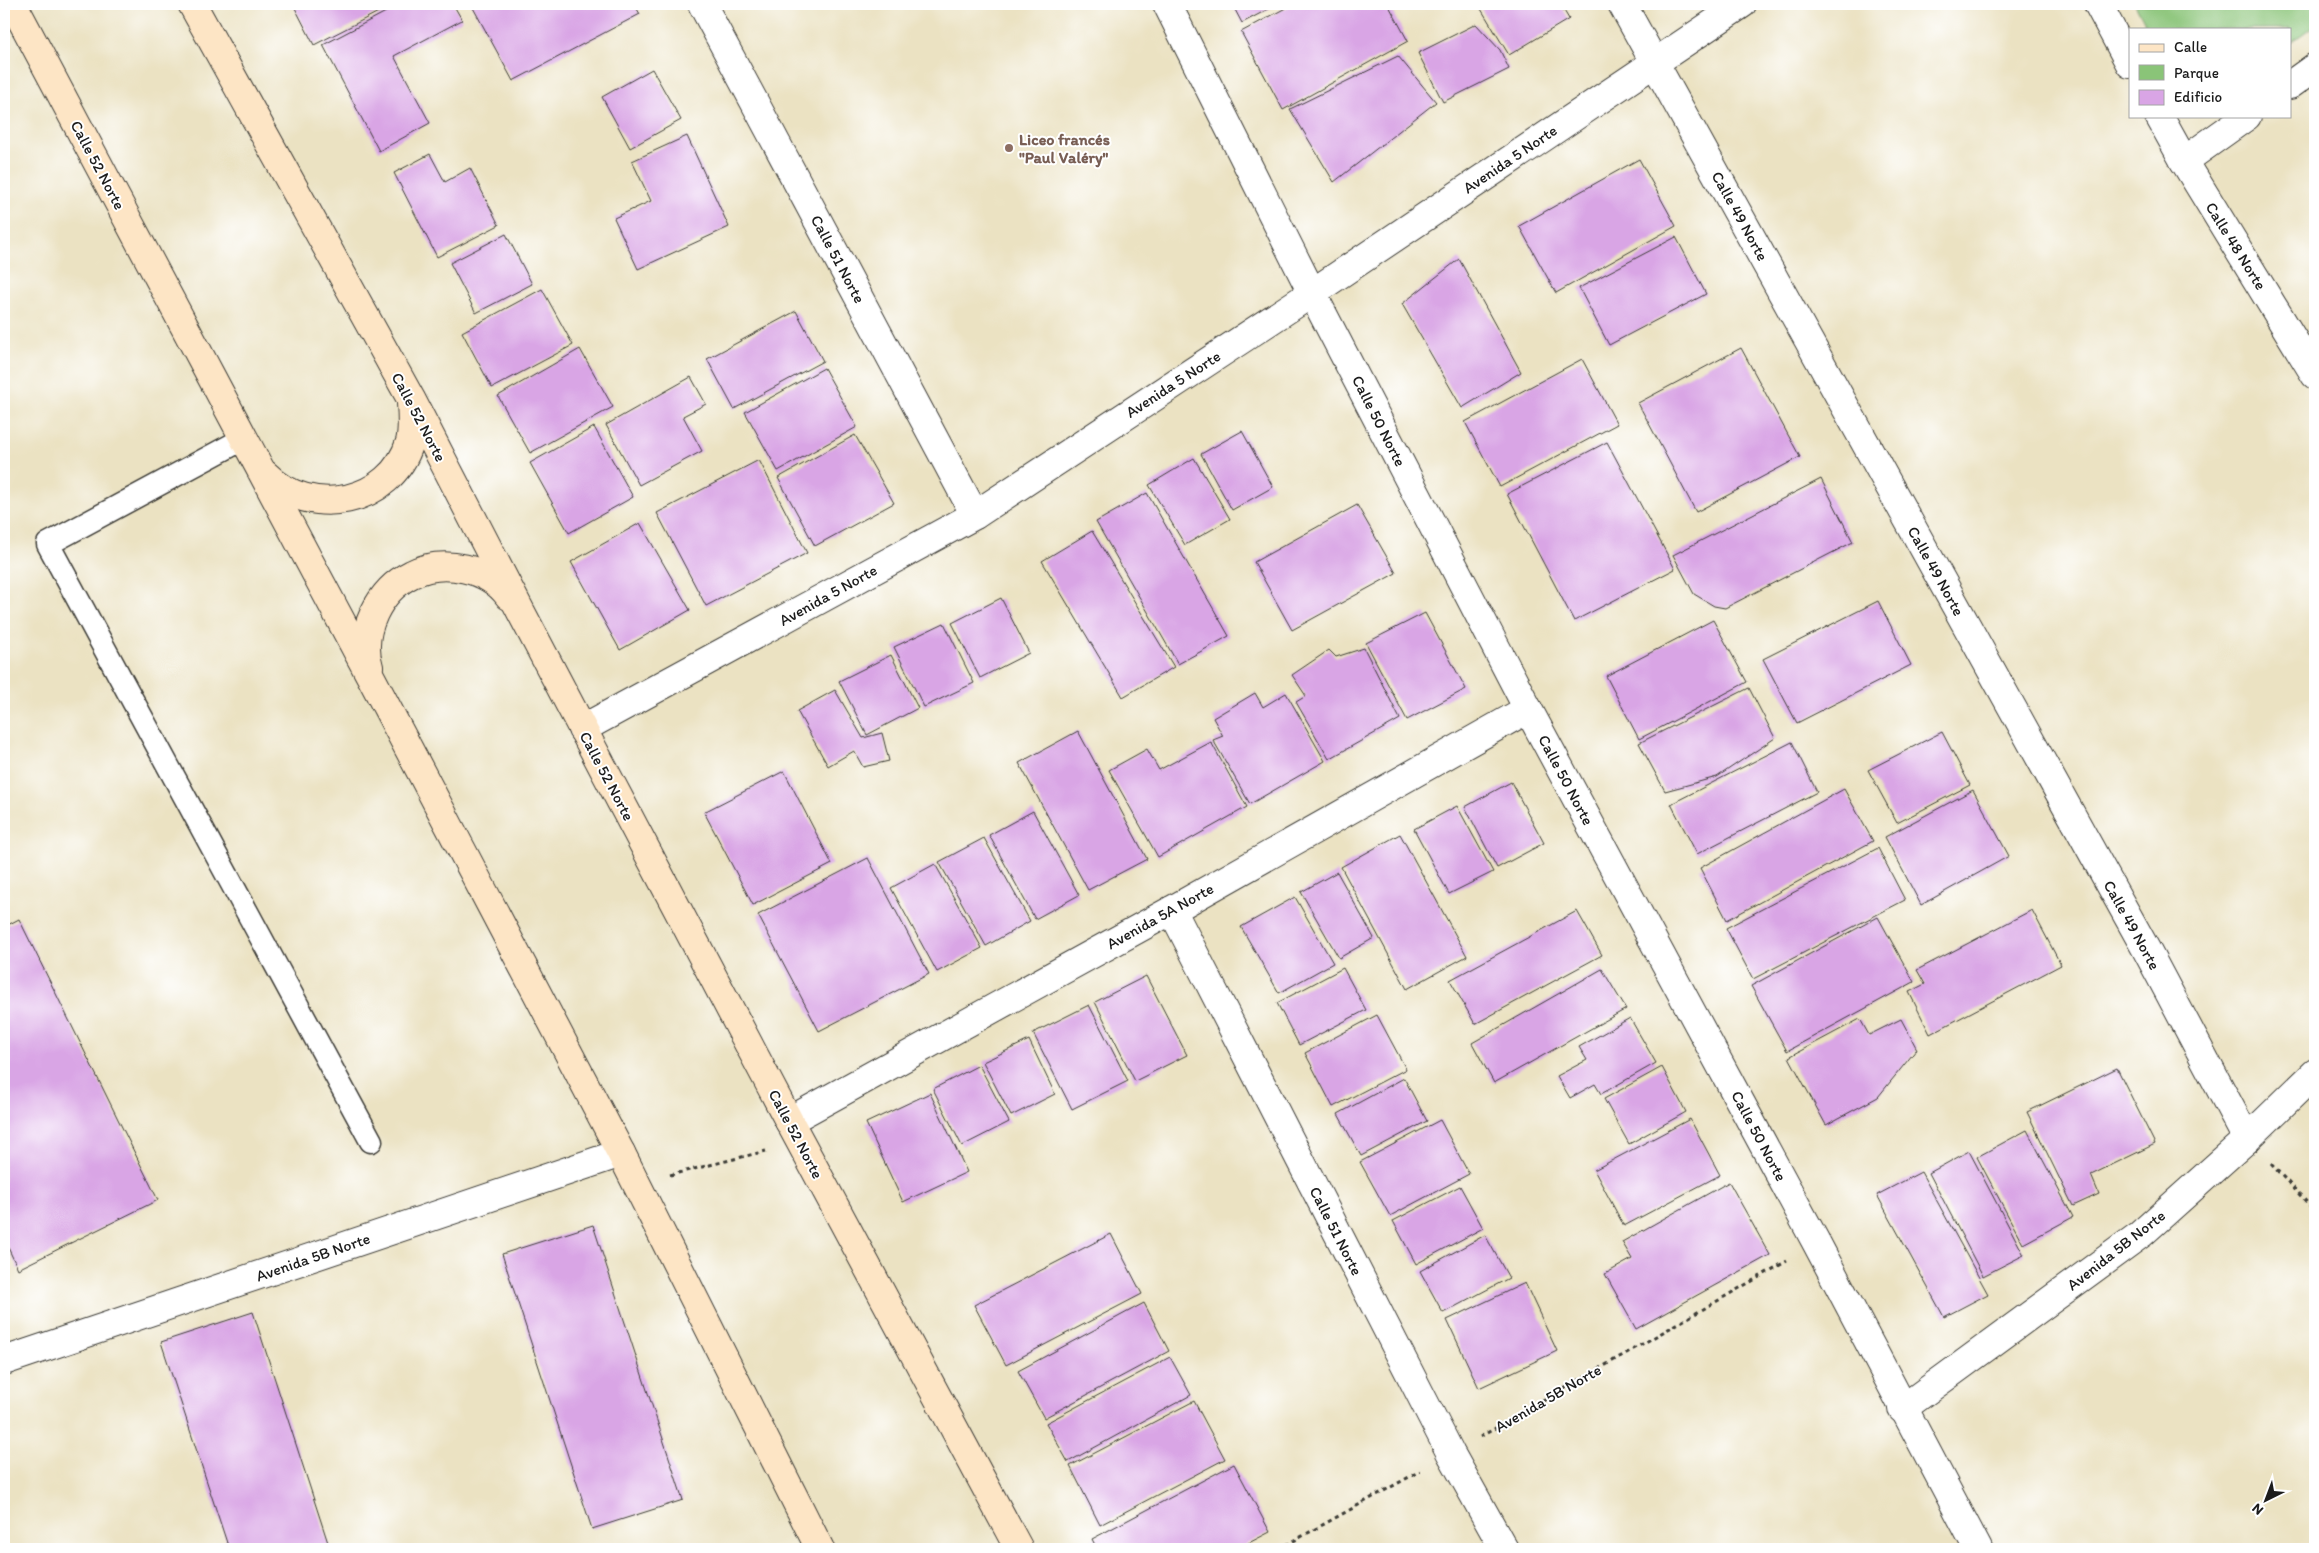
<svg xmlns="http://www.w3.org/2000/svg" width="2319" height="1553" font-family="Itim,sans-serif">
<rect width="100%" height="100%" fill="#fff"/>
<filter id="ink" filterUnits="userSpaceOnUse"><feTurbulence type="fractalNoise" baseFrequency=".02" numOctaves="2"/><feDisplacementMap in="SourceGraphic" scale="10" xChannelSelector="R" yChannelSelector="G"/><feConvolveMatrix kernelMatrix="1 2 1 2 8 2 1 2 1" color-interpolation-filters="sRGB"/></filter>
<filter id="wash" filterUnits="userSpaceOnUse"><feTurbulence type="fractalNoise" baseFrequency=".0096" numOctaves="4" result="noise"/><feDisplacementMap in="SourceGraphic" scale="20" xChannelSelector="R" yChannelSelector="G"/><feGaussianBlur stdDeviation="1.12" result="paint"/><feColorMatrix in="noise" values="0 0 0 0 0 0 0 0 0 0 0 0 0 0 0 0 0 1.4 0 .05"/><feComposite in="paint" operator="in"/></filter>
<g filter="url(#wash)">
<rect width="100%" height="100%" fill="#ebe2c2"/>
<path fill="#8ac478" stroke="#53704a" d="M2135,4H2315V25L2290,43V29H2148Z"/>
<g id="blocks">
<g fill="#d9a5e5">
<path d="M293,4H394L314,45Z"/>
<path d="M401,4H453L462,20L394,56L430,123L379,151L323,45Z"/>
<path d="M471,4H634L640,14L513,81Z"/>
<path d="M1232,4H1278L1242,23Z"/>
<path d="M1293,4H1388L1408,41L1283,110L1241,32Z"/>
<path d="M1478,4H1560L1569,19L1509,55Z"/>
<path d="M1476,24L1500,50L1509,69L1443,102L1418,53Z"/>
<path d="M1398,56L1436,102L1334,182L1290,109Z"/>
<path d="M652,69L681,120L630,148L602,97Z"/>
<path d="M687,136L729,227L638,269L614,218L651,201L632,161Z"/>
<path d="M430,154L445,182L470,168L499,225L437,257L394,173Z"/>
<path d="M1639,159L1676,226L1556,293L1519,226Z"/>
<path d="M506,234L532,284L476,313L450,263Z"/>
<path d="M1676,237L1706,294L1609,345L1579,288Z"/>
<path d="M1459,259L1521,372L1462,408L1402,304Z"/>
<path d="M542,289L573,345L492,388L462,332Z"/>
<path d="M796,311L823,361L734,409L707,359Z"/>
<path d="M1741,348L1800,457L1696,512L1638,403Z"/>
<path d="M580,349L613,407L530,453L498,396Z"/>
<path d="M1582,359L1617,424L1500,487L1465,422Z"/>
<path d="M824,368L857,427L778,471L745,412Z"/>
<path d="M691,377L706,404L683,416L702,451L639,485L606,425Z"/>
<path d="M594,427L633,497L569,533L530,463Z"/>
<path d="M1242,431L1273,487L1232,510L1201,454Z"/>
<path d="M855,435L894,503L815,546L778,478Z"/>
<path d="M1607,442L1675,569L1574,621L1507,494Z"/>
<path d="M1194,458L1230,519L1185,545L1149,485Z"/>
<path d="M759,460L807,553L706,606L657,513Z"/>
<path d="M1821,479L1853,542L1725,608L1714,606L1694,594L1673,555Z"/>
<path d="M1147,493L1229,636L1178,664L1096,522Z"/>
<path d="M1357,505L1396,573L1292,630L1254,562Z"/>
<path d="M640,523L690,610L620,650L571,562Z"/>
<path d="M1092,531L1174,667L1123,697L1042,561Z"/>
<path d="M1001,598L1029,653L980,678L952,623Z"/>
<path d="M1878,601L1911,665L1797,723L1763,659Z"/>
<path d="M1425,613L1466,689L1407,720L1366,643Z"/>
<path d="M1713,620L1747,682L1639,739L1606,676Z"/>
<path d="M944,623L974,683L924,707L894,647Z"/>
<path d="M1364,648L1400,719L1329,759L1296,702L1306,696L1292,675L1329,650L1336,657Z"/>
<path d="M891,655L918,708L867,735L839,681Z"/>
<path d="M1749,688L1775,738L1717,777L1665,791L1639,743Z"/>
<path d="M835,690L863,738L882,733L889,761L863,767L854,751L828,766L797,711Z"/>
<path d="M1255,693L1263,707L1286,693L1325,761L1250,804L1213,740L1223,736L1213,718Z"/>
<path d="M1078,731L1147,859L1088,890L1019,763Z"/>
<path d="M1942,732L1970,785L1897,823L1868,770Z"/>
<path d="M1211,742L1247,807L1158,857L1109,770L1147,749L1159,770Z"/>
<path d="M1792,742L1817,792L1697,854L1671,804Z"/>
<path d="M784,771L832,864L753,905L704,812Z"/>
<path d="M1511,782L1544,843L1497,868L1465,807Z"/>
<path d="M1844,789L1873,841L1727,920L1700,868Z"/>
<path d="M1973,790L2009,856L1921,905L1885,837Z"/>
<path d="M1457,806L1493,872L1449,894L1414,829Z"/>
<path d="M1033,811L1079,895L1035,919L989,835Z"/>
<path d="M1400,834L1467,956L1407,989L1341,867Z"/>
<path d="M984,838L1030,921L986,946L939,862Z"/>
<path d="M1878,848L1905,900L1753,979L1726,928Z"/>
<path d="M868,858L929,974L819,1031L758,915Z"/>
<path d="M935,864L982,948L937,972L891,888Z"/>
<path d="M1337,872L1374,938L1339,958L1301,892Z"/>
<path d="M1295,897L1333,963L1279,993L1241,927Z"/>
<path d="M2032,910L2061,965L1930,1034L1909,992L1925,984L1917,970Z"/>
<path d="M1577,911L1602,955L1475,1024L1450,980Z"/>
<path d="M1878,917L1914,982L1787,1051L1751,986Z"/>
<path d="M19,919L158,1200L18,1269L4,1239V927Z"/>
<path d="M1343,968L1366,1010L1299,1045L1277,1003Z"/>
<path d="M1602,969L1626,1009L1494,1083L1472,1043Z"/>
<path d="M1146,976L1187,1055L1135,1081L1095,1002Z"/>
<path d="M1089,1005L1128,1081L1072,1109L1033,1033Z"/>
<path d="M1377,1015L1406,1069L1333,1107L1305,1053Z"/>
<path d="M1630,1018L1656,1063L1601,1094L1595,1084L1570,1098L1557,1076L1587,1060L1579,1047Z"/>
<path d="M1860,1019L1869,1035L1901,1019L1917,1049L1878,1097L1826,1125L1789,1057Z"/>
<path d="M1029,1040L1055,1094L1011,1116L983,1062Z"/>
<path d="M979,1065L1009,1122L962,1146L933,1089Z"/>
<path d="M1662,1067L1686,1112L1629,1144L1604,1099Z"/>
<path d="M2117,1068L2155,1144L2091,1175L2099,1194L2073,1206L2027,1112Z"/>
<path d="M1404,1078L1427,1121L1361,1156L1338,1114Z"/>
<path d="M930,1093L967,1172L903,1202L866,1123Z"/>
<path d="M1690,1119L1720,1175L1624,1226L1594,1170Z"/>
<path d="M1440,1120L1469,1174L1390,1216L1360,1162Z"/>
<path d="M2027,1130L2073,1217L2023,1244L1977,1157Z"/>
<path d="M1969,1151L2024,1255L1983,1276L1929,1173Z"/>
<path d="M1921,1172L1988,1294L1944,1317L1877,1195Z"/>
<path d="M1729,1182L1770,1255L1636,1329L1605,1274L1632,1259L1622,1242Z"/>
<path d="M1460,1186L1483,1228L1416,1264L1393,1221Z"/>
<path d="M593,1225L683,1500L592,1529L502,1254Z"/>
<path d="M1111,1234L1142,1294L1006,1365L974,1305Z"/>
<path d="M1485,1235L1509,1278L1443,1313L1420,1271Z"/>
<path d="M1525,1283L1557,1351L1479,1388L1447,1320Z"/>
<path d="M1144,1303L1169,1351L1044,1418L1018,1371Z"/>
<path d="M253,1312L330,1549H229L161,1342Z"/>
<path d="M1170,1357L1191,1395L1068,1462L1046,1423Z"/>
<path d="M1194,1401L1225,1459L1100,1525L1070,1466Z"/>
<path d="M1234,1464L1270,1532L1237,1549H1097L1092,1539Z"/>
</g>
</g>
</g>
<g filter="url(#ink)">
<use href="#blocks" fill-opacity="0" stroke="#3b3a35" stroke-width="1"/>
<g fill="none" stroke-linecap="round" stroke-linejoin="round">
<defs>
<path id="service" d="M243,439L48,544L371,1141"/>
<g id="minor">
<path d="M702,4L975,515"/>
<path d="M1167,4L1312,293L1528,709L1817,1244L1978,1549"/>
<path d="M1622,4L2147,951L2247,1139"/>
<path d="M2098,4L2130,64"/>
<path d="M2290,85L2315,67"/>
<path d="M2159,116L2184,161L2315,375"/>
<path d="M2184,161L2247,116"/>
<path d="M582,729L975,515L1312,293L1742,4"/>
<path d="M1172,910L1451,1454L1504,1549"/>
<path d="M789,1121L1172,910L1528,709"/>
<path d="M4,1361L621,1153"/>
<path d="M1902,1409L2141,1234L2247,1139L2315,1073"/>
</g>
<g id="secondary">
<path d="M13,4L373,681L621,1153L820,1549"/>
<path d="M192,4L411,399L521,612L789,1121L1019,1549"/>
<path d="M266,475C310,520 391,504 410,442C413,429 412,416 411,403"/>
<path d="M369,667C358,632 379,590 412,574C443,558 489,568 509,596"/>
</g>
</defs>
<use href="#service" stroke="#3b3a35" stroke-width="25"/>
<use href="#minor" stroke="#3b3a35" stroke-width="30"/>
<use href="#secondary" stroke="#3b3a35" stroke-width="30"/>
<g stroke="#3b3a35" stroke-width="3" stroke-dasharray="4 4" stroke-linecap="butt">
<path d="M2271,1164L2315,1211"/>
<path d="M670,1175L766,1151"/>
<path d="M1480,1437L1787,1261"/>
<path d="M1279,1549L1420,1471"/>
</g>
<use href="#service" stroke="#fff" stroke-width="22"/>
<use href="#minor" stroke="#fff" stroke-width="28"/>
<use href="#secondary" stroke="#fde5c5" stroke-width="28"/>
</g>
</g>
<circle fill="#8d6e63" stroke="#fff" stroke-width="2" cx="1009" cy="148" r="5"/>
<g text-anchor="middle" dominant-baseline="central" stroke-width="4" stroke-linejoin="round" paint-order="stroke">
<g font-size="16" font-weight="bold" fill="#785e54" stroke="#fff" text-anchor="start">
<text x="1019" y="139">Liceo francés<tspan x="1019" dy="18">"Paul Valéry"</tspan></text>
</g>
<g font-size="16" fill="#1c1c1c" stroke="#fff">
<text transform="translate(1510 159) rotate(-34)">Avenida 5 Norte</text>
<text transform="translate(98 165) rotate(62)">Calle 52 Norte</text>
<text transform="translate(1740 216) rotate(61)">Calle 49 Norte</text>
<text transform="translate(2236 246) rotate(58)">Calle 48 Norte</text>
<text transform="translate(838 259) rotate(62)">Calle 51 Norte</text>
<text transform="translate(1173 384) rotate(-33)">Avenida 5 Norte</text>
<text transform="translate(419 417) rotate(62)">Calle 52 Norte</text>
<text transform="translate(1379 421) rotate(63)">Calle 50 Norte</text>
<text transform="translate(1936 571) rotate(61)">Calle 49 Norte</text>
<text transform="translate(828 595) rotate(-29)">Avenida 5 Norte</text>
<text transform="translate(607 776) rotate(62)">Calle 52 Norte</text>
<text transform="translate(1566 780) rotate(62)">Calle 50 Norte</text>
<text transform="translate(1160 916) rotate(-29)">Avenida 5A Norte</text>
<text transform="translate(2132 925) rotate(61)">Calle 49 Norte</text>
<text transform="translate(796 1134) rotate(62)">Calle 52 Norte</text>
<text transform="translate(1759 1136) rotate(62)">Calle 50 Norte</text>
<text transform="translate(1336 1231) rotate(63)">Calle 51 Norte</text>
<text transform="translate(2116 1250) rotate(-38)">Avenida 5B Norte</text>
<text transform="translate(313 1257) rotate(-19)">Avenida 5B Norte</text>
<text transform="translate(1548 1398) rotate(-30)">Avenida 5B Norte</text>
</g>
</g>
<rect width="2319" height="1553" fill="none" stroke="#fff" stroke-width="20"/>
<rect x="2129" y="28" width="162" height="90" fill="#ffffff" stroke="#a4a4a4"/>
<rect x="2139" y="44" width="25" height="8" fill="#fde5c5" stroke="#a4a4a4"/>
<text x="2174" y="52" font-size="15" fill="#1c1c1c">Calle</text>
<rect x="2139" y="65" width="25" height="15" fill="#8ac478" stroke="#a4a4a4"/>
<text x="2174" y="78" font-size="15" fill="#1c1c1c">Parque</text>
<rect x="2139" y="90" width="25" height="15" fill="#d9a5e5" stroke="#a4a4a4"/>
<text x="2174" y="102" font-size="15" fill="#1c1c1c">Edificio</text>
<g transform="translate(2266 1500) rotate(222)" stroke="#ffffff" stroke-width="4" paint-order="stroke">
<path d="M0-4L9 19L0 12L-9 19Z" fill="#1c1c1c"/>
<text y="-8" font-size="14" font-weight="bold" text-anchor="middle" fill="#1c1c1c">N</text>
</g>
</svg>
